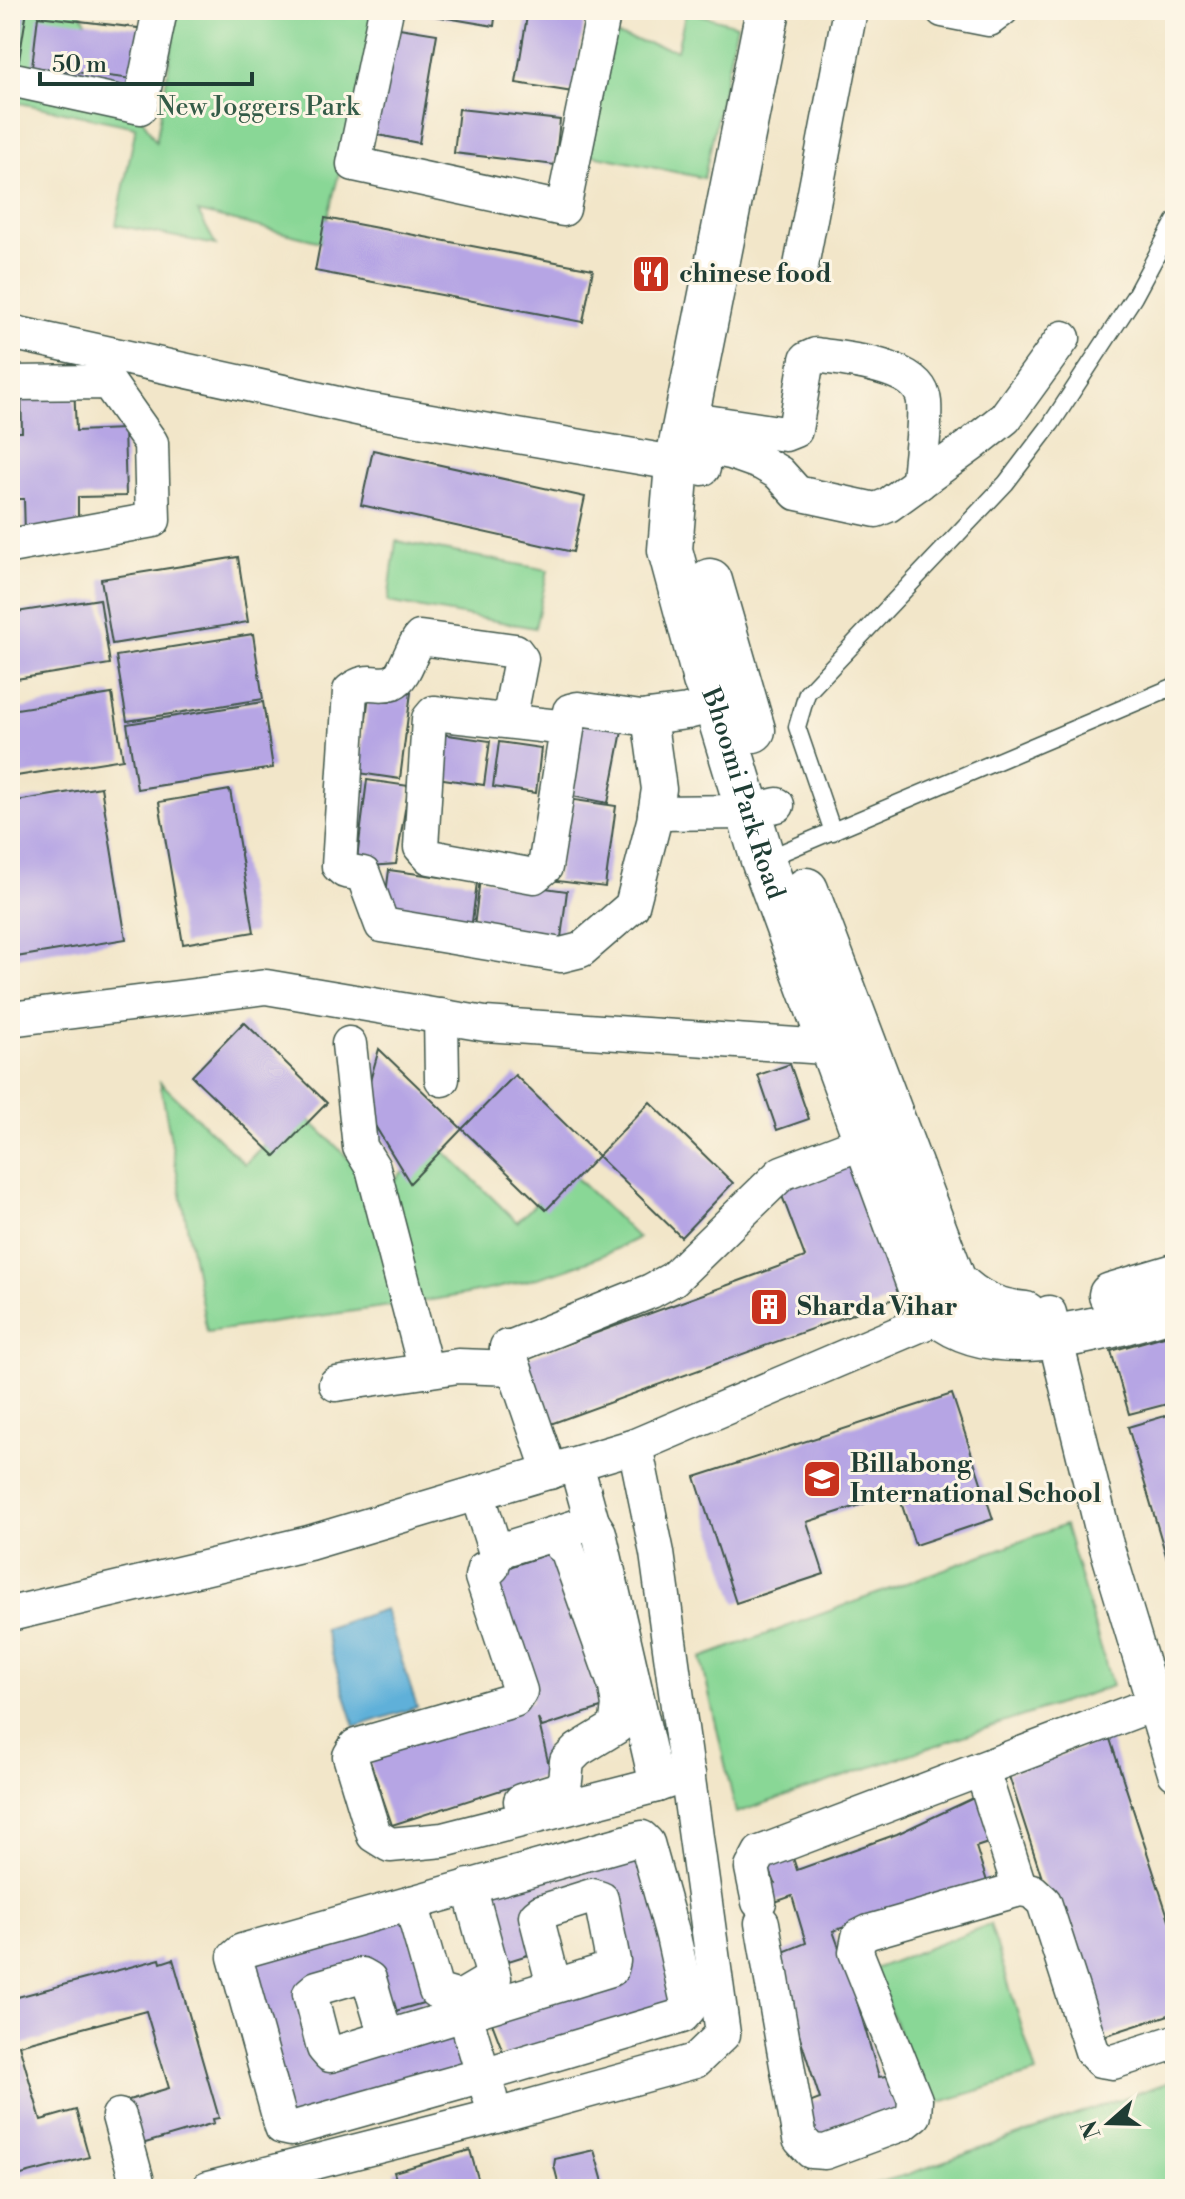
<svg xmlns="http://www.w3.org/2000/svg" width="1185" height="2199" font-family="'Libre Bodoni',serif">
<rect width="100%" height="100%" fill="#fcf5e5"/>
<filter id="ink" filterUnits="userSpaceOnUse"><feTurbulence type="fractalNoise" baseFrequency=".0125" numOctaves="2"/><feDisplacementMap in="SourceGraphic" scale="16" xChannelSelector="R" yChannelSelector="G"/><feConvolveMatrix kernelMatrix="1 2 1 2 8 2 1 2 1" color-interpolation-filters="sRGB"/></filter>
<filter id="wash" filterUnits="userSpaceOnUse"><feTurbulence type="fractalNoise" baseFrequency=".006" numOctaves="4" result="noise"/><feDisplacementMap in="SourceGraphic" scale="32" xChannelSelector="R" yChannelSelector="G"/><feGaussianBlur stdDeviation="1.8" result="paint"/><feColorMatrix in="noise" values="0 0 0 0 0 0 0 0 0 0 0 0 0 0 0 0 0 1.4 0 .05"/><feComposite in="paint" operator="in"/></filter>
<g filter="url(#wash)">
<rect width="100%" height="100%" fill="#f2e6c9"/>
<g fill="#89d796" stroke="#548a65" stroke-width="2">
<path d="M10,10H79L156,142L178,10H382L321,242L198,212L216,245L116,225L136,127L10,101Z"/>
<path d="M686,11L737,25L704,178L588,154L614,35L677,50Z"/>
<path d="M396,541L548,570L535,628L388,602Z"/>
<path d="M160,1082L245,1164L298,1109L383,1192L433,1140L517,1222L569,1171L638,1238C557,1282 466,1296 376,1308C319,1316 263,1324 207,1332Z"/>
<path d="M1065,1525L1112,1686L736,1813L701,1658Z"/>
<path d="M990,1924L1036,2073L927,2106L874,1969Z"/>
<path d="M1175,2080V2189H855L906,2175Z"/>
</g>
<path fill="#5eb0d9" stroke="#3e7686" stroke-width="2" d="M385,1609L417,1707L355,1727L324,1629Z"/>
<g id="blocks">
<g fill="#b6a5e4">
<path d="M10,10H27L19,60L10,58Z"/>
<path d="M400,10H496L494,26Z"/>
<path d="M528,10H586L573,92L516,83Z"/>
<path d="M38,16L146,29L141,80L32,67Z"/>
<path d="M393,27L437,34L419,143L373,134Z"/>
<path d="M459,109L560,120L555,165L454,153Z"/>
<path d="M325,218L593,269L583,322L315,271Z"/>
<path d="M74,385L76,431L124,429L126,496L78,497V531L25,533L24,499H10V432H22L21,386Z"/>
<path d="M373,450L585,497L573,552L361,505Z"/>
<path d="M238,557L248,622L112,644L101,579Z"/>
<path d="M100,599L110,664L10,680V613Z"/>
<path d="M253,634L263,699L127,721L116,656Z"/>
<path d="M370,687L411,692L400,779L359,773Z"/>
<path d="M112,694L123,759L10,777V710Z"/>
<path d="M263,702L273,768L137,789L127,724Z"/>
<path d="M575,715L624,721L608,803L567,795Z"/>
<path d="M441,734L490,741L484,785L430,777Z"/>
<path d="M499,742L541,748L536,793L493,787Z"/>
<path d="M367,780L409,786L396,864L356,867Z"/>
<path d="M101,787L126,939L10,958V802Z"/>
<path d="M230,790L254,932L183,944L159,802Z"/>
<path d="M568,799L616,806L605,887L557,881Z"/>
<path d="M389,870L477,882L471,930L383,918Z"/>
<path d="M480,879L567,891L561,938L474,927Z"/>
<path d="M244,1022L327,1103L275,1156L192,1076Z"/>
<path d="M379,1049L462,1129L410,1183L363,1106Z"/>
<path d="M790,1064L809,1119L777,1130L758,1075Z"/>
<path d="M515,1075L598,1156L546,1210L462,1129Z"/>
<path d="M650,1102L733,1183L681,1237L598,1156Z"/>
<path d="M852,1158L902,1296L545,1426L522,1360L805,1257L778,1185Z"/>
<path d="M1175,1333V1402L1129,1414L1111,1351Z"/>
<path d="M952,1394L993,1519L915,1545L898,1493L807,1522L824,1574L736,1603L695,1477Z"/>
<path d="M1175,1413V1560L1168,1562L1128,1427Z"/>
<path d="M562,1549L613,1704L542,1727L538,1719L551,1774L392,1825L366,1750L533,1701L489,1574Z"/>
<path d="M1110,1739L1175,1938V2013L1094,2039L1008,1773Z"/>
<path d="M980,1795L991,1842L976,1847L990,1891L960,1889L833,1931L853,1987L879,2077L895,2075L909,2114L814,2143L801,2106L820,2099L790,2006L778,1954L806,1943L792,1896L775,1902L769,1886L775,1883L766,1861L793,1858L797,1870L897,1834Z"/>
<path d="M642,1844L681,2008L505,2057L487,2010L626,1971L605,1887L525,1910L537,1952L496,1965L474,1890Z"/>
<path d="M404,1914L430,2001L385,2014L371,1967L298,1988L320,2065L457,2030L468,2077L290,2124L244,1962Z"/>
<path d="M160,1959L161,1963L173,1959L219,2118L213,2119L214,2123L135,2146L122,2102L169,2088L146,2011L19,2045L41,2120L76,2110L89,2157L10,2178V1999Z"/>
<path d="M470,2150L481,2189H399L394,2172Z"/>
<path d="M594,2150L605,2189H560L554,2166L555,2159Z"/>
</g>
</g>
</g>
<g filter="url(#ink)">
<use href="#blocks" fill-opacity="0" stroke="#3f564a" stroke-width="2"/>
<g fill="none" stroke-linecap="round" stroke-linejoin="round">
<defs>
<g id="lane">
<path d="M833,832L797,727L807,693L1006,483L1051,424L1134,297L1175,221"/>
<path d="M764,860L1175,686"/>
</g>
<g id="street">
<path d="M386,10L354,164L563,209L604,10"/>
<path d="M943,10L989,19L1001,10"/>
<path d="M10,79L140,107L160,10"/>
<path d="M801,266L850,10"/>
<path d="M10,332L361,409L703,468"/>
<path d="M10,383L108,382L151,443L153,520L10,546"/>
<path d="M686,419L785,434L795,430L807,359L816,355C845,360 921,364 924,402C926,428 920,457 919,483"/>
<path d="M681,442L731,452L762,463L779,473L797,493L876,510L888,505L971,445L1005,418L1063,338"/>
<path d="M509,721L521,659L515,651L420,638C411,649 405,677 393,682C376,688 369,676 350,691L339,866L345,871L363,874L382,925L561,955L581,950L632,906L654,821L659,789L649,717"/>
<path d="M567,728L434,713L429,719L421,847L430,857L534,876L545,867L570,711L578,709L641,718L687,712L738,699"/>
<path d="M655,813L747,812L777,805"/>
<path d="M441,1016L442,1079"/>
<path d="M10,1019L266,987L485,1024L855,1049"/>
<path d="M349,1044L360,1147L373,1168L426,1371"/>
<path d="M1049,1313L1105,1541L1175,1773"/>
<path d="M507,1347L550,1472"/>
<path d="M507,1349L651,1291L673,1279L782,1173L866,1141"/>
<path d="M336,1384L458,1366L514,1368"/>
<path d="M576,1464L592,1522"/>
<path d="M477,1493L497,1556"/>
<path d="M495,1552L592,1522L599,1533L657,1785"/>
<path d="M492,1567L484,1569L482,1577L520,1691L514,1700L356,1746L350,1756L374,1835L390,1845L443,1840L657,1785L688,1774"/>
<path d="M10,1614L309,1543L635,1446L959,1308"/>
<path d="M982,1770L1020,1889"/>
<path d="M521,1801L557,1790L565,1781L567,1761L578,1750L616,1727L619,1706L616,1687L567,1549L561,1545"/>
<path d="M642,1838L647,1843L673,1936L689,2008L682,2016L483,2075L291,2129L282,2127L235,1957L242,1951Z"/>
<path d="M759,1902L752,1868L760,1853L1153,1704"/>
<path d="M411,1903L436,1991L460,1998L490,2097"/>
<path d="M762,1923L800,2139L811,2151L825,2152L904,2123L914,2115L915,2100L856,1952L859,1937L869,1932L1020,1889L1032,1891L1044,1902L1092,2051L1100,2060L1113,2062L1175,2042"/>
<path d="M460,1998L494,1978L469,1886"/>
<path d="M386,2037L369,1979L362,1975L317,1988L310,1994L324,2048L330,2055L611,1969L613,1961L601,1899L592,1896L541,1912L536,1916L554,1986"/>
<path d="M119,2116L139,2189"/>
<path d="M208,2189L496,2116L695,2061L723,2034L657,1553L635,1446"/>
</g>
<g id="secondary">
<path id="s1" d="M768,10L677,464L670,550L705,680L716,705L763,860L923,1296C928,1302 933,1310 939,1315C1000,1364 1108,1326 1175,1308"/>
<path d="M710,581L753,730"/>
<path d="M806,890L954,1281C975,1303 995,1311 1025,1314"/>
<path d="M1111,1295L1175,1276"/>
</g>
</defs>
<use href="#lane" stroke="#3f564a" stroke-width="19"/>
<use href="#street" stroke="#3f564a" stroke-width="37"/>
<use href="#secondary" stroke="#3f564a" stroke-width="47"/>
<use href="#lane" stroke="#fff" stroke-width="16"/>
<use href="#street" stroke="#fff" stroke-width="34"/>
<use href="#secondary" stroke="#fff" stroke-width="44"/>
</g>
</g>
<defs>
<symbol id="restaurant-square" viewBox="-11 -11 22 22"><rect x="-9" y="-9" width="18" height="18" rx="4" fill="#c8321e" stroke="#fcf5e5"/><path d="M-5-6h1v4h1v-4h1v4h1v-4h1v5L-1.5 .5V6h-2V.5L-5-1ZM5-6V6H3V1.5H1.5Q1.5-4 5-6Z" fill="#fff"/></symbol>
<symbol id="building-square" viewBox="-11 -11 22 22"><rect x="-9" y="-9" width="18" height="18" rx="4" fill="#c8321e" stroke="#fcf5e5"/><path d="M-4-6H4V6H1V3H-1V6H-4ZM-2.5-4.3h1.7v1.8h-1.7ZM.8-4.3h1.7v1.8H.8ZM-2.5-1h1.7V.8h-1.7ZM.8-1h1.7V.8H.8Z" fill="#fff"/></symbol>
<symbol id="school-square" viewBox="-11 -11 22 22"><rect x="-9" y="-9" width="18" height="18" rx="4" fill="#c8321e" stroke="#fcf5e5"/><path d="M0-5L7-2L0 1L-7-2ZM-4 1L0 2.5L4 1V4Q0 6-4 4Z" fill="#fff"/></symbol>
</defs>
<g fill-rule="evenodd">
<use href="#restaurant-square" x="629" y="252" width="44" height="44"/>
<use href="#building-square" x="747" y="1285" width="44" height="44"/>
<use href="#school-square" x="800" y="1457" width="44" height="44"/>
</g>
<g text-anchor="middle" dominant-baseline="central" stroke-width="6" stroke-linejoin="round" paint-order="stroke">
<g font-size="26" fill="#345c48" stroke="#fcf5e5">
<text x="258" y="107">New Joggers Park</text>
</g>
<g font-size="26" font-weight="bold" fill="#1f3d34" stroke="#fcf5e5" text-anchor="start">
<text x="679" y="274">chinese food</text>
<text x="797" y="1307">Sharda Vihar</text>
<text x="850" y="1464">Billabong<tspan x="850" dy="30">International School</tspan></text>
</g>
<g font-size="26" fill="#1f3d34" stroke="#fcf5e5">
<text stroke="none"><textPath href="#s1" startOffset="804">Bhoomi Park Road</textPath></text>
</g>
</g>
<rect width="1185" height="2199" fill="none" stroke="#fcf5e5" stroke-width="40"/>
<g transform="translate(1109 2123) rotate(250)" stroke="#fcf5e5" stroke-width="6" paint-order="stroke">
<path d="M0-6L14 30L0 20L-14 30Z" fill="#1f3d34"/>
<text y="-12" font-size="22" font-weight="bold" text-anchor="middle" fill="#1f3d34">N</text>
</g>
<path d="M40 72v12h212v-12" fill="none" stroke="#1f3d34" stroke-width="4"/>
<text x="52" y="72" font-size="24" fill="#1f3d34" stroke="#fcf5e5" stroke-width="6" paint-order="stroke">50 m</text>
</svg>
